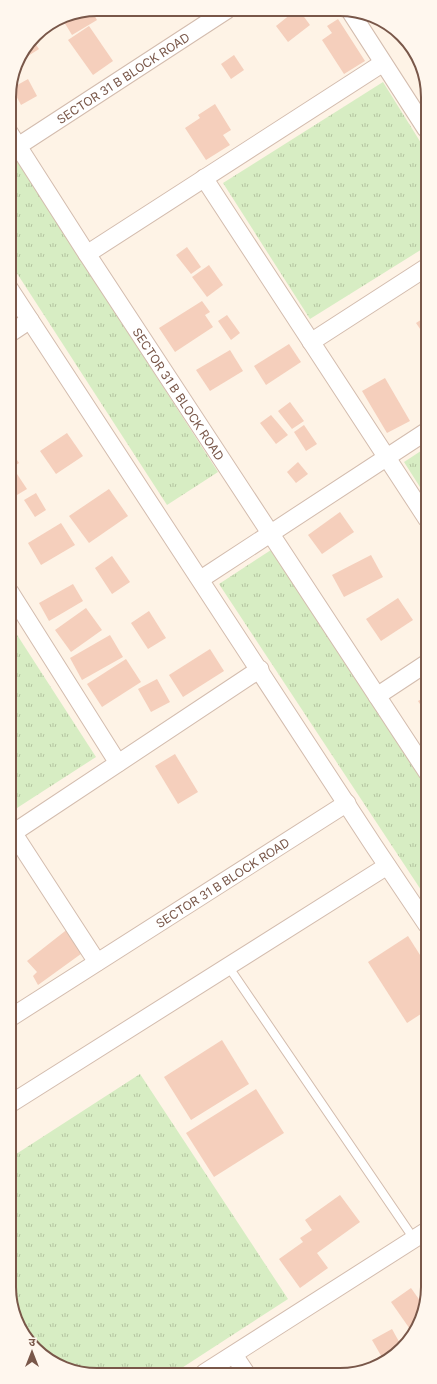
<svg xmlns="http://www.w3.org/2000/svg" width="437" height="1384" font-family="Inter,'Noto Sans Devanagari',sans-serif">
<defs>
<pattern id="park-tufts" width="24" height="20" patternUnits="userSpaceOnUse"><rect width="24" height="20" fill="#d7edc3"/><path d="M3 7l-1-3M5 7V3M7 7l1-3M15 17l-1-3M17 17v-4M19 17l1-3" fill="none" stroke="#b3c3a0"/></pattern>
</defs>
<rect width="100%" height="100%" fill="#fef3e6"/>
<g fill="url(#park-tufts)">
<path d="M383,82L426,151L427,246L310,319L223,183Z"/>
<path d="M16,159L218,472L167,505L9,261V164Z"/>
<path d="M427,447V498L404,462Z"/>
<path d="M271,550L427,787V899L219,584Z"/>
<path d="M10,624L96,757L17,808L10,797Z"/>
<path d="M140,1074L288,1299L174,1373H80L35,1349L11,1304L10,1158Z"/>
</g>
<g fill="#f5cfbc">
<path d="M91,10L97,20L72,35L61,17Z"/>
<path d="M296,10H299L310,25L288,42L276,26Z"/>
<path d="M338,19L365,61L344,74L322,40L332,33L327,26Z"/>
<path d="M89,26L113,61L93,75L68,40Z"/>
<path d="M32,39L39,49L17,63L18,58Z"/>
<path d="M234,55L244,70L231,79L221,64Z"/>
<path d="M28,79L37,96L21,105L12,88Z"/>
<path d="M215,104L231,130L223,135L230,145L206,160L185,128L200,118L198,115Z"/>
<path d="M187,247L201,267L191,274L176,255Z"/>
<path d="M209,265L223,285L207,297L192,277Z"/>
<path d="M202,301L210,312L205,315L213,327L175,352L159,328Z"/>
<path d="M227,315L240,333L231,340L218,321Z"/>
<path d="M427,316V339L416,323Z"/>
<path d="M289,344L301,362L266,385L254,366Z"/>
<path d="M230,350L243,371L210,391L196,370Z"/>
<path d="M385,378L410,421L387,433L362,391Z"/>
<path d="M290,402L304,421L292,429L278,411Z"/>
<path d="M271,415L288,435L276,444L260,423Z"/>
<path d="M304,425L317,444L306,451L294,432Z"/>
<path d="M67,433L83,456L56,474L40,451Z"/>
<path d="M10,449L19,463L10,469Z"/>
<path d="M298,462L308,474L296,483L287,472Z"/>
<path d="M15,471L27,489L17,495L10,484V474Z"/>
<path d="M109,489L128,516L89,543L69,516Z"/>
<path d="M36,493L46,510L35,517L24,500Z"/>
<path d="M340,512L354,532L322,554L308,535Z"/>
<path d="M61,523L75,545L41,565L28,543Z"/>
<path d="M371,555L383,577L344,597L332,575Z"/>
<path d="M112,556L130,582L112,594L95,568Z"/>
<path d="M73,584L83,601L49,621L39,603Z"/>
<path d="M398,598L413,620L381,641L366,619Z"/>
<path d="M86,608L102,630L71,652L55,630Z"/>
<path d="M149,611L166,638L148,649L131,623Z"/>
<path d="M110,635L123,657L82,680L70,658Z"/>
<path d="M210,649L224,671L183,697L169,675Z"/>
<path d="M126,659L141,682L102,707L87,684Z"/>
<path d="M157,679L170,702L151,712L138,689Z"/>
<path d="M427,696V715L418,701Z"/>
<path d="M175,754L198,792L178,804L155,766Z"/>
<path d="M69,928L85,951L38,985L33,976L37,972L27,961Z"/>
<path d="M408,936L427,966V1010L407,1023L368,962Z"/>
<path d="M222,1040L249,1084L191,1120L164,1077Z"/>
<path d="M428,1055V1070L421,1059Z"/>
<path d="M256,1089L284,1133L214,1177L186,1133Z"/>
<path d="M340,1195L360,1222L317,1253L328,1268L300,1288L279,1259L303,1242L300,1238L312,1230L305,1220Z"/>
<path d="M411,1288L423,1305L412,1332L391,1302Z"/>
<path d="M392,1329L402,1347L383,1359L372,1340Z"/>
</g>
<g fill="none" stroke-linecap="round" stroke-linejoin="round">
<defs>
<path id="service" d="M228,966L414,1239"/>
<g id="minor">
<path d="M350,11L426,129"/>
<path id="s1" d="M9,132L87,254L427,772"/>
<path id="s2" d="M9,152L227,10"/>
<path d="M204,178L427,519"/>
<path d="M87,254L383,63"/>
<path d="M9,288L374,846L427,925"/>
<path d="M9,334L30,320"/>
<path d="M311,342L427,267"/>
<path d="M201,579L427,431"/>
<path d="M10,592L118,763"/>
<path d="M377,696L427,663"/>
<path d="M10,828L97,962"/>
<path d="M13,833L260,669"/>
<path id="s3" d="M10,1018L347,803"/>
<path d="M10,1104L387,866"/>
<path d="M234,1355L246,1373"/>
<path d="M204,1373L428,1230"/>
</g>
</defs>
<use href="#service" stroke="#d3bcae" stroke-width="10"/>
<use href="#minor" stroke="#d3bcae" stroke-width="19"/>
<use href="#service" stroke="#fff" stroke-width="8"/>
<use href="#minor" stroke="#fff" stroke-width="17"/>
</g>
<g text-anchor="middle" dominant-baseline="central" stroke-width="3" stroke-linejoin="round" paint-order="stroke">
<g font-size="12" fill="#795749" stroke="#fff7ee">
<text stroke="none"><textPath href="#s2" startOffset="136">SECTOR 31 B BLOCK ROAD</textPath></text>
<text stroke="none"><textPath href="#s1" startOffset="312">SECTOR 31 B BLOCK ROAD</textPath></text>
<text stroke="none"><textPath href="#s3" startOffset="252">SECTOR 31 B BLOCK ROAD</textPath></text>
</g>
</g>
<path d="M0 0H437V1384H0ZM97 16H340A81 81 0 0 1 421 97V1287A81 81 0 0 1 340 1368H97A81 81 0 0 1 16 1287V97A81 81 0 0 1 97 16Z" fill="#fff7ee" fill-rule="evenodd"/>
<path fill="none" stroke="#795749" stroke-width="2" d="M97 16H340A81 81 0 0 1 421 97V1287A81 81 0 0 1 340 1368H97A81 81 0 0 1 16 1287V97A81 81 0 0 1 97 16Z"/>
<g transform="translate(32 1352)" stroke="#fff7ee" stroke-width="3" paint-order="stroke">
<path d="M0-3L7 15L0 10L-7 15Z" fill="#795749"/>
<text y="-6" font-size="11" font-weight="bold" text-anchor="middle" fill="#795749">उ</text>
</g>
</svg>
